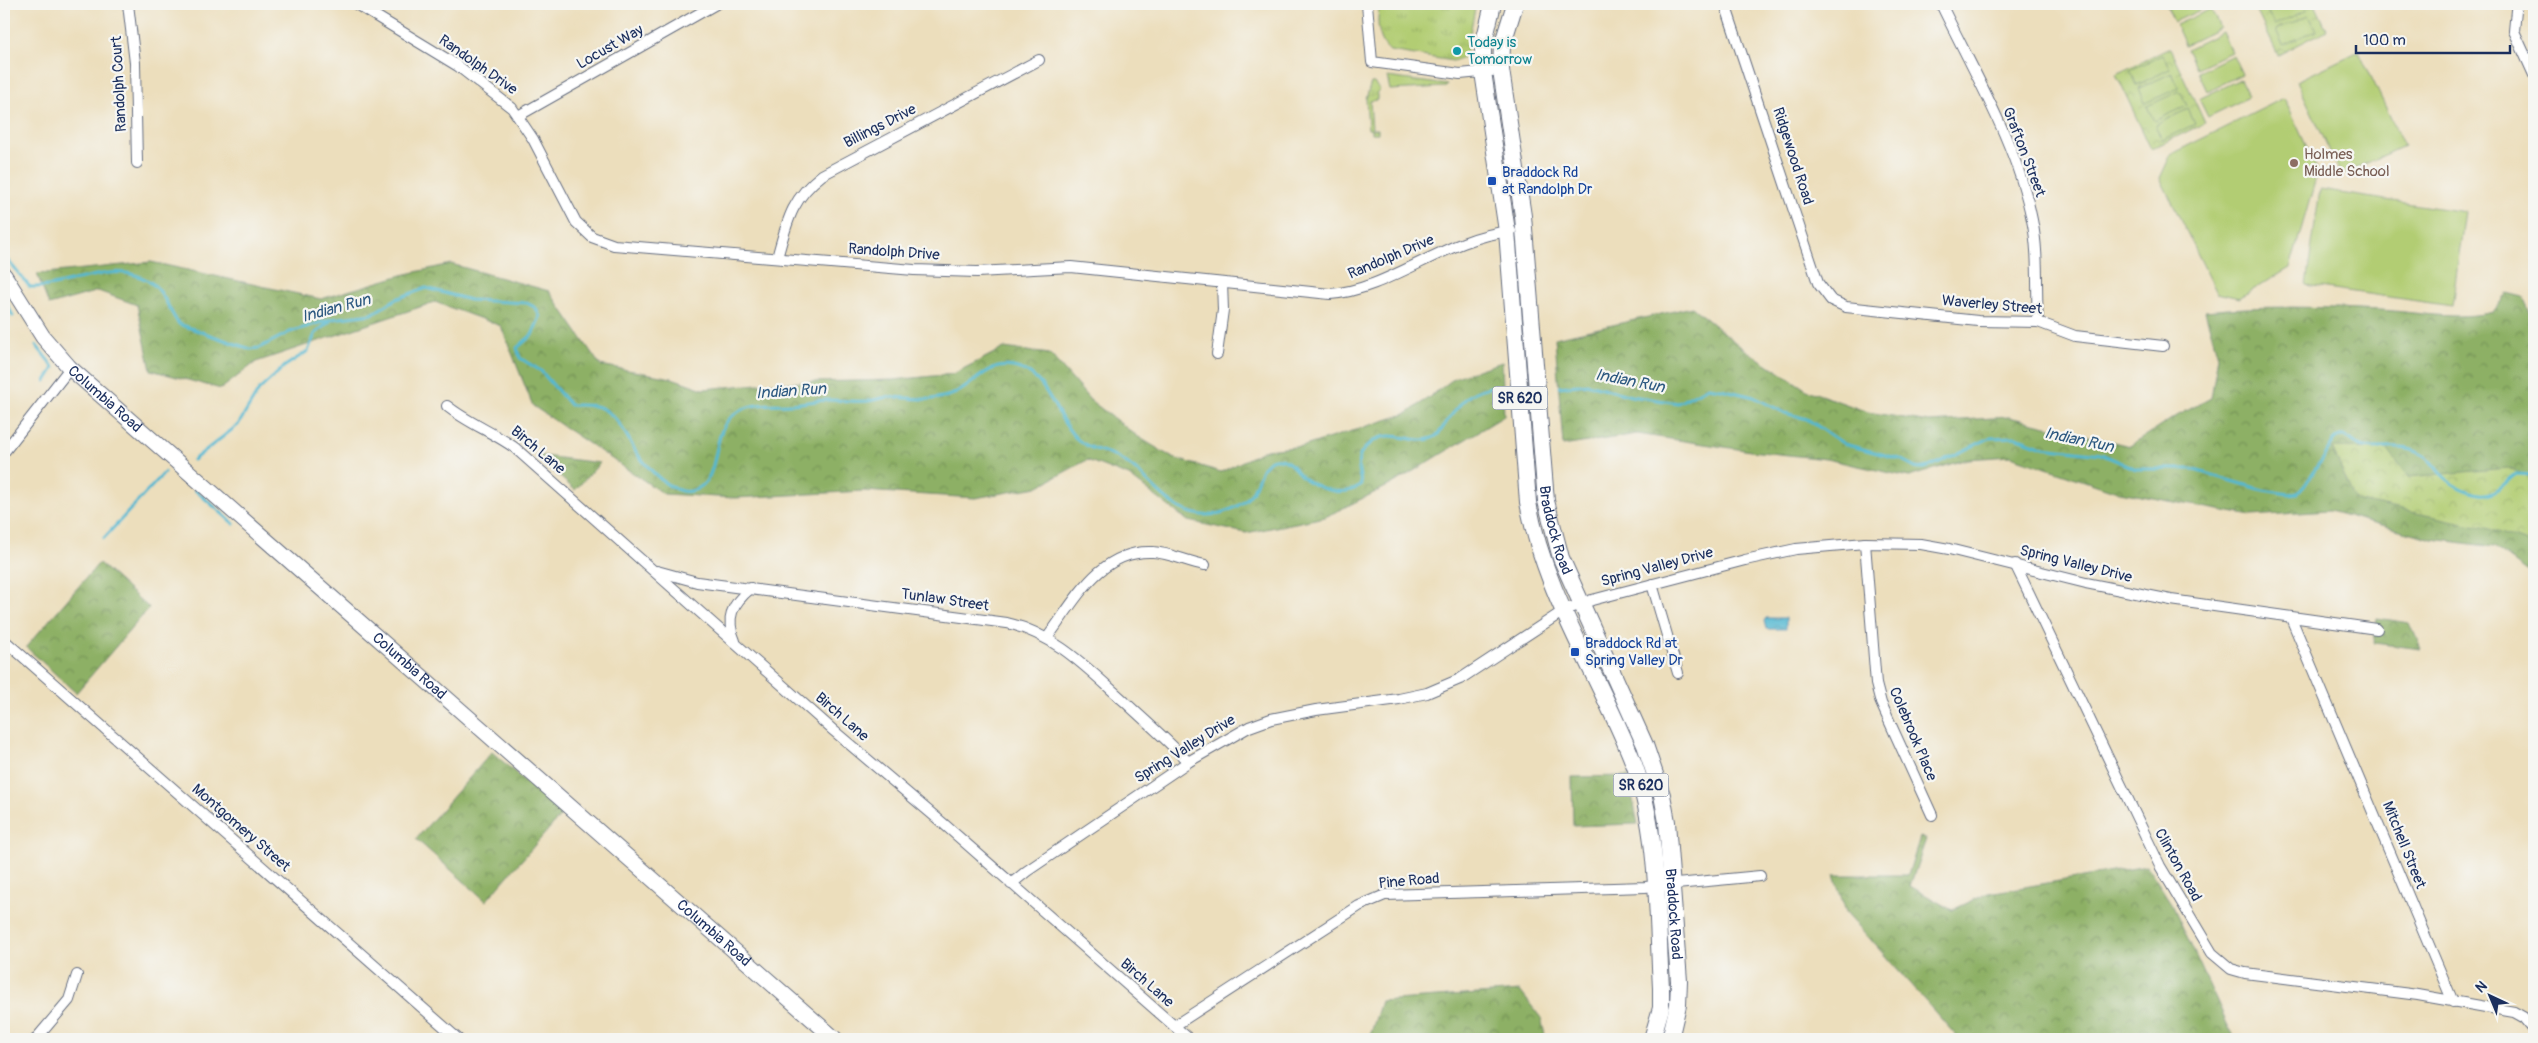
<svg xmlns="http://www.w3.org/2000/svg" width="2538" height="1043" font-family="Pangolin,sans-serif">
<defs>
<pattern id="grass-tufts" width="24" height="20" patternUnits="userSpaceOnUse" patternTransform="scale(1.25)"><rect width="24" height="20" fill="#b2cd73"/><path d="M3 7l-1-3M5 7V3M7 7l1-3M15 17l-1-3M17 17v-4M19 17l1-3" fill="none" stroke="#98b066"/></pattern>
<pattern id="forest-crowns" width="20" height="18" patternUnits="userSpaceOnUse" patternTransform="scale(1.25)"><rect width="20" height="18" fill="#8db065"/><path d="M2 6a3 3 0 1 1 6 0M12 15a3 3 0 1 1 6 0" fill="none" stroke="#729056"/></pattern>
<pattern id="park-crowns" width="20" height="18" patternUnits="userSpaceOnUse" patternTransform="scale(1.25)"><rect width="20" height="18" fill="#b2cd73"/><path d="M2 6a3 3 0 1 1 6 0M12 15a3 3 0 1 1 6 0" fill="none" stroke="#98b066"/></pattern>
<pattern id="water-ripples" width="26" height="14" patternUnits="userSpaceOnUse" patternTransform="scale(1.25)"><rect width="26" height="14" fill="#52b8d1"/><path d="M2 4q2-2 4 0t4 0M15 11q2-2 4 0t4 0" fill="none" stroke="#4396ad"/></pattern>
</defs>
<rect width="100%" height="100%" fill="#f6f6f2"/>
<filter id="ink" filterUnits="userSpaceOnUse"><feTurbulence type="fractalNoise" baseFrequency=".02" numOctaves="2"/><feDisplacementMap in="SourceGraphic" scale="10" xChannelSelector="R" yChannelSelector="G"/><feConvolveMatrix kernelMatrix="1 2 1 2 8 2 1 2 1" color-interpolation-filters="sRGB"/></filter>
<filter id="wash" filterUnits="userSpaceOnUse"><feTurbulence type="fractalNoise" baseFrequency=".0096" numOctaves="4" result="noise"/><feDisplacementMap in="SourceGraphic" scale="20" xChannelSelector="R" yChannelSelector="G"/><feGaussianBlur stdDeviation="1.12" result="paint"/><feColorMatrix in="noise" values="0 0 0 0 0 0 0 0 0 0 0 0 0 0 0 0 0 1.4 0 .05"/><feComposite in="paint" operator="in"/></filter>
<g filter="url(#wash)">
<rect width="100%" height="100%" fill="#ecdebc"/>
<g fill="url(#grass-tufts)" stroke="#667e68">
<path d="M1381,4H1476L1465,57L1453,61L1390,51C1378,42 1375,18 1381,4Z"/>
<path d="M1387,77L1447,85L1446,87L1390,90Z"/>
<path d="M1371,83H1374L1380,90L1377,92V100L1370,101L1372,129H1378V133H1371V129H1368L1366,98Z"/>
</g>
<g fill="url(#forest-crowns)" stroke="#547062">
<path d="M151,262L321,299L402,275L451,264L549,291L600,365L672,378L703,389L769,383L893,380L953,374L1004,348L1050,354L1090,400L1137,436L1173,458L1221,472L1265,450L1305,446L1408,413L1456,377L1502,362L1504,416L1392,484L1325,517L1246,533L1188,521L1129,476L1087,460L1037,487L975,498L864,491L735,498L664,494L533,406L501,326L435,302L256,362L221,389L151,370L137,305L98,291L49,305L37,274Z"/>
<path d="M2507,293L2523,297L2534,321V576L2494,547L2433,539L2329,511L2252,516L2114,491L2011,456L1967,459L1909,477L1826,459L1751,451L1637,434L1563,446L1555,338L1692,307L1741,347L1807,390L1868,412L1929,422L2009,417L2130,446L2173,418L2211,398L2218,356L2205,311C2263,305 2321,307 2380,310C2417,312 2457,321 2493,312Z"/>
<path d="M535,455L600,463L575,490Z"/>
<path d="M99,563L149,608L76,693L26,647Z"/>
<path d="M2377,618L2410,623L2421,649L2374,643Z"/>
<path d="M492,752L562,814L486,901L416,839Z"/>
<path d="M1628,776L1638,824L1573,826L1572,777Z"/>
<path d="M1920,837L1926,839L1910,886L1952,910L1989,893L2147,866L2172,904L2234,1039H1959L1846,912L1834,875H1908Z"/>
<path d="M1520,991L1541,1018L1546,1039H1361L1371,1033L1381,1001Z"/>
</g>
<g fill="url(#park-crowns)" stroke="#667e68">
<path d="M2268,4H2315L2327,30L2278,55L2256,10Z"/>
<path d="M2170,48L2205,123L2151,149L2116,74Z"/>
<path d="M2332,448L2387,449L2408,477L2508,468L2534,479V546L2487,528L2355,500Z"/>
</g>
<g fill="#b2cd73" stroke="#667e68">
<path d="M2166,4H2208L2209,6L2174,22Z"/>
<path d="M2280,4H2304L2307,10L2274,25L2267,10Z"/>
<path d="M2211,9L2220,28L2185,45L2176,25Z"/>
<path d="M2309,15L2316,30L2283,45L2276,30Z"/>
<path d="M2222,32L2231,52L2196,68L2187,49Z"/>
<path d="M2359,51L2404,146L2341,175L2297,81Z"/>
<path d="M2163,55L2170,69L2137,85L2130,70Z"/>
<path d="M2233,55L2242,74L2207,91L2198,72Z"/>
<path d="M2172,73L2179,88L2145,103L2139,88Z"/>
<path d="M2240,79L2249,97L2208,117L2199,99Z"/>
<path d="M2180,91L2187,106L2154,121L2147,106Z"/>
<path d="M2284,98L2318,171L2290,268L2239,298L2217,293L2160,178L2171,154Z"/>
<path d="M2188,109L2195,124L2162,140L2155,125Z"/>
<path d="M2320,190L2465,212L2452,306L2306,285Z"/>
</g>
<path fill="url(#water-ripples)" stroke="#367498" d="M1766,618H1786V629H1766L1764,621Z"/>
<g fill="none" stroke-linecap="round" stroke-linejoin="round">
<g stroke="#52b8d1" stroke-width="3">
<path d="M4,256L30,287C71,289 117,255 154,285C166,295 169,312 179,324L250,349L259,348L290,332L332,319L372,314L396,299L426,288L470,300L527,303L536,308L540,317L532,335L517,348L520,358L541,371L570,405C579,405 590,404 599,407C621,416 627,440 639,456C650,470 672,495 691,491C718,486 713,446 723,428C726,421 734,414 741,410C755,402 773,405 789,404C802,404 815,400 829,400C842,400 856,402 868,401C875,400 881,398 888,397C903,397 917,400 932,399C940,398 949,396 956,393C976,383 988,362 1013,367C1049,373 1054,418 1077,439C1089,450 1104,450 1117,457C1149,473 1163,511 1202,515C1219,516 1241,508 1251,494C1259,483 1260,456 1280,459C1291,460 1297,474 1306,480C1322,490 1347,498 1361,484C1358,463 1354,457 1371,443C1393,425 1416,449 1436,436C1441,432 1444,425 1448,420C1463,400 1469,390 1496,386"/>
<path d="M4,298L13,316"/>
<path d="M36,345L54,368L46,381"/>
<path d="M1559,387L1588,384L1631,396L1678,403L1708,387L1721,389L1754,397L1785,413L1807,419L1844,444L1900,459L1919,469L1929,467L1990,438L2016,437L2043,447L2101,454L2136,469H2191L2263,490L2288,494L2298,493L2305,485L2333,442L2340,436H2346C2366,459 2395,439 2421,454C2430,458 2434,466 2440,473C2451,484 2464,492 2480,494C2496,496 2505,482 2516,474L2534,475"/>
<path d="M193,460L238,425L259,390L285,366L308,351L315,334L330,321"/>
<path d="M172,469L180,476"/>
<path d="M195,490L234,524"/>
<path d="M104,538L165,472"/>
</g>
</g>
</g>
<g filter="url(#ink)">
<g fill="none" stroke-linecap="round" stroke-linejoin="round">
<defs>
<g id="street">
<path d="M128,4L135,63L137,163"/>
<path d="M356,4L458,66L512,108L533,139L576,222L592,237L614,245L914,270L977,272L1071,267L1330,294C1390,290 1446,237 1511,231"/>
<path d="M1367,4L1372,62L1460,74L1501,70"/>
<path d="M1725,4L1818,283L1831,300L1846,307L1978,321L2038,322L2075,336L2163,346"/>
<path d="M1941,4C1974,73 2017,144 2032,220C2039,253 2036,288 2038,322"/>
<path d="M2516,10L2514,31L2534,75"/>
<path d="M518,116L716,4"/>
<path d="M777,258C787,222 791,199 822,175L1039,60"/>
<path d="M1217,354L1223,310L1222,283"/>
<path d="M447,406C468,423 493,432 515,448L834,731L945,825L1189,1039"/>
<path d="M4,452L70,368"/>
<path d="M1865,543L1876,684L1881,703L1932,815"/>
<path d="M2015,564L2160,866L2212,953L2231,969L2245,973L2418,995L2514,1012L2523,1017L2534,1030"/>
<path d="M657,571L697,582L1007,623C1055,634 1088,669 1124,701C1145,721 1168,740 1188,762"/>
<path d="M1652,584L1678,673"/>
<path d="M2291,618L2453,1002"/>
<path d="M1047,638C1075,601 1100,549 1153,552C1170,553 1188,562 1205,565"/>
<path d="M4,640L458,1039"/>
<path d="M735,641C725,618 732,604 751,588"/>
<path d="M1011,884L1027,871L1188,762L1249,727L1271,719L1316,710L1399,699L1427,693L1460,679L1565,610L1592,600L1745,560L1796,549L1865,543L1921,544L1949,549L2086,583L2171,600L2377,629"/>
<path d="M1174,1026L1359,906L1385,895L1645,887L1760,876"/>
<path d="M36,1039L69,1000L77,975"/>
</g>
<g id="secondary">
<path id="s1" d="M4,275L43,337L70,368L835,1039"/>
</g>
<g id="primary">
<path d="M1493,4L1483,46V72L1507,231L1528,502C1544,594 1601,678 1634,764C1659,831 1657,917 1661,988V1008L1652,1039"/>
<path id="s2" d="M1515,4L1502,46L1501,70L1523,216L1546,501L1561,558L1645,745L1662,795L1667,822L1679,981L1678,1005L1670,1039"/>
</g>
</defs>
<use href="#street" stroke="#646c7f" stroke-width="12"/>
<use href="#secondary" stroke="#646c7f" stroke-width="17"/>
<use href="#primary" stroke="#646c7f" stroke-width="18"/>
<use href="#street" stroke="#fff" stroke-width="10"/>
<use href="#secondary" stroke="#fff" stroke-width="15"/>
<use href="#primary" stroke="#fff" stroke-width="16"/>
</g>
</g>
<circle fill="#0f9aa8" stroke="#f6f6f2" stroke-width="2" cx="1457" cy="51" r="5"/>
<circle fill="#8d6e63" stroke="#f6f6f2" stroke-width="2" cx="2294" cy="163" r="5"/>
<g fill="#1a4fb4" stroke="#f6f6f2" stroke-width="2">
<rect x="1487" y="176" width="10" height="10" rx="2.5"/>
<rect x="1570" y="647" width="10" height="10" rx="2.5"/>
</g>
<g text-anchor="middle" dominant-baseline="central" stroke-width="4.5" stroke-linejoin="round" paint-order="stroke">
<g fill="#f6f6f2" stroke="#5d6b8a" stroke-width="1">
<rect x="1492.5" y="386.5" width="55" height="23" rx="4"/>
<rect x="1613.5" y="773.5" width="55" height="23" rx="4"/>
</g>
<g font-size="14" font-weight="bold" fill="#1b2f5e">
<text x="1520" y="398">SR 620</text>
<text x="1641" y="785">SR 620</text>
</g>
<g font-size="15" fill="#0d838f" stroke="#f6f6f2" text-anchor="start">
<text x="1467" y="42">Today is<tspan x="1467" dy="17">Tomorrow</tspan></text>
</g>
<g font-size="15" fill="#1b2f5e" stroke="#f6f6f2">
<text transform="translate(610 47) rotate(-30)">Locust Way</text>
<text transform="translate(478 65) rotate(35)">Randolph Drive</text>
<text transform="translate(119 84) rotate(-93)">Randolph Court</text>
<text transform="translate(880 126) rotate(-27)">Billings Drive</text>
<text transform="translate(2024 152) rotate(69)">Grafton Street</text>
<text transform="translate(1793 156) rotate(72)">Ridgewood Road</text>
<text transform="translate(894 252) rotate(4)">Randolph Drive</text>
<text transform="translate(1391 257) rotate(-23)">Randolph Drive</text>
<text transform="translate(1992 305) rotate(5)">Waverley Street</text>
<text stroke="none"><textPath href="#s1" startOffset="161">Columbia Road</textPath></text>
<text transform="translate(538 450) rotate(40)">Birch Lane</text>
<text stroke="none"><textPath href="#s2" startOffset="532">Braddock Road</textPath></text>
<text transform="translate(2076 564) rotate(14)">Spring Valley Drive</text>
<text transform="translate(1657 567) rotate(-15)">Spring Valley Drive</text>
<text transform="translate(945 600) rotate(8)">Tunlaw Street</text>
<text stroke="none"><textPath href="#s1" startOffset="566">Columbia Road</textPath></text>
<text transform="translate(842 717) rotate(41)">Birch Lane</text>
<text transform="translate(1913 734) rotate(67)">Colebrook Place</text>
<text transform="translate(1185 749) rotate(-32)">Spring Valley Drive</text>
<text transform="translate(241 828) rotate(41)">Montgomery Street</text>
<text transform="translate(2404 845) rotate(68)">Mitchell Street</text>
<text transform="translate(2178 865) rotate(61)">Clinton Road</text>
<text transform="translate(1409 881) rotate(-5)">Pine Road</text>
<text stroke="none"><textPath href="#s2" startOffset="938">Braddock Road</textPath></text>
<text stroke="none"><textPath href="#s1" startOffset="971">Columbia Road</textPath></text>
<text transform="translate(1147 983) rotate(41)">Birch Lane</text>
</g>
<g font-size="15" fill="#785e54" stroke="#f6f6f2" text-anchor="start">
<text x="2304" y="154">Holmes<tspan x="2304" dy="17">Middle School</tspan></text>
</g>
<g font-size="15" fill="#164399" stroke="#f6f6f2" text-anchor="start">
<text x="1502" y="172">Braddock Rd<tspan x="1502" dy="17">at Randolph Dr</tspan></text>
<text x="1585" y="643">Braddock Rd at<tspan x="1585" dy="17">Spring Valley Dr</tspan></text>
</g>
<g font-size="16" font-style="italic" fill="#2c5880" stroke="#f6f6f2">
<text transform="translate(336 308) rotate(-15)">Indian Run</text>
<text transform="translate(1630 381) rotate(11)">Indian Run</text>
<text transform="translate(791 391) rotate(-4)">Indian Run</text>
<text transform="translate(2079 440) rotate(12)">Indian Run</text>
</g>
</g>
<rect width="2538" height="1043" fill="none" stroke="#f6f6f2" stroke-width="20"/>
<g transform="translate(2490 996) rotate(316)" stroke="#f6f6f2" stroke-width="4" paint-order="stroke">
<path d="M0-4L9 19L0 12L-9 19Z" fill="#1b2f5e"/>
<text y="-8" font-size="14" font-weight="bold" text-anchor="middle" fill="#1b2f5e">N</text>
</g>
<path d="M2356 45v8h154v-8" fill="none" stroke="#1b2f5e" stroke-width="2.5"/>
<text x="2363" y="45" font-size="15" fill="#1b2f5e" stroke="#f6f6f2" stroke-width="4" paint-order="stroke">100 m</text>
</svg>
